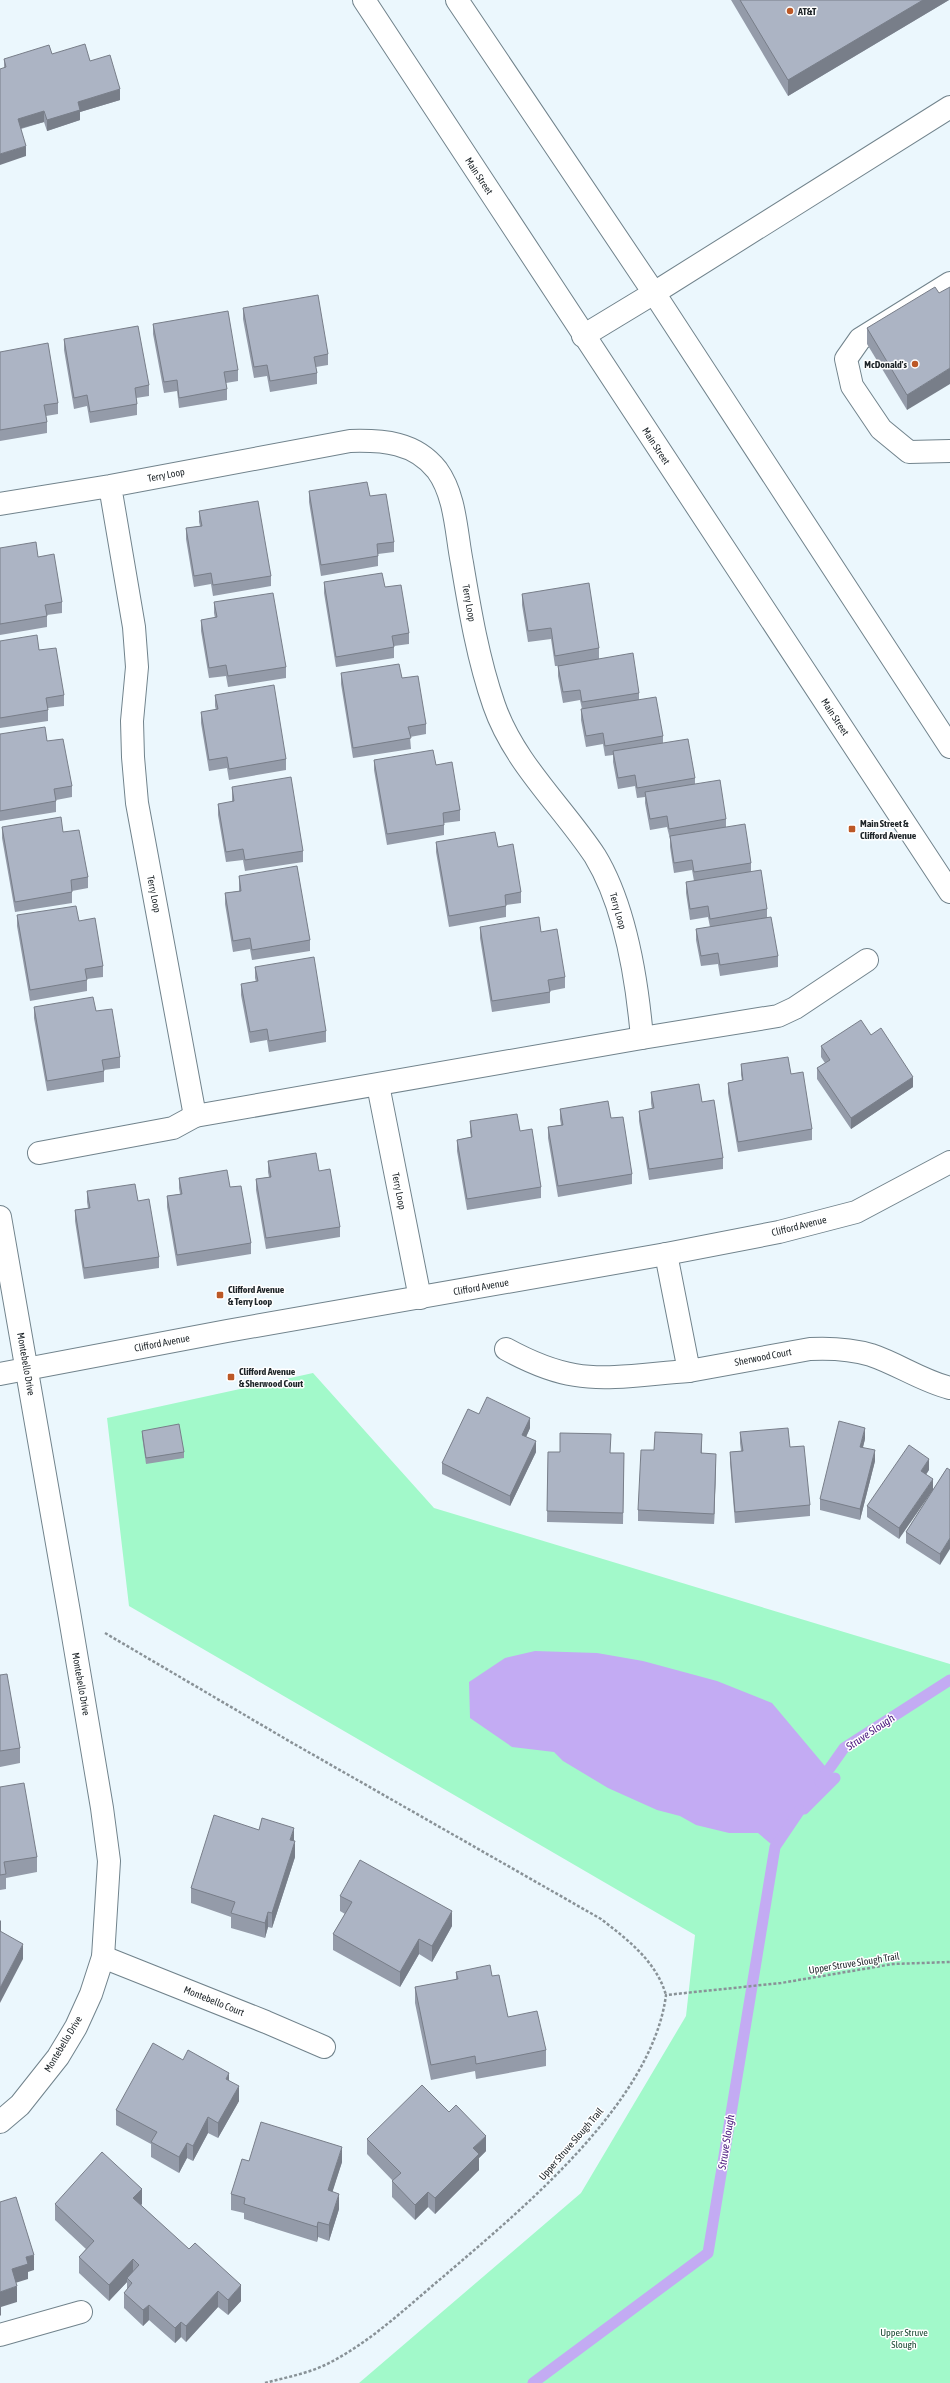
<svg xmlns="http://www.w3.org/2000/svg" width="950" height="2383" font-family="'Asap Condensed',sans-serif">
<rect width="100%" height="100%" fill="#ebf7fd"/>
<path fill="#a2f9ca" d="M313,1373L434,1508L950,1664V2383H359L581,2193L686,2016L695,1935L129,1606L107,1418Z"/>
<path fill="#c3abf3" d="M535,1651L597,1653L643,1661L717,1681L772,1703L835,1778L771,1844L758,1833H729L696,1825L680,1816L657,1810L608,1788L563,1761L554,1752L512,1747L470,1718L469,1682L505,1658Z"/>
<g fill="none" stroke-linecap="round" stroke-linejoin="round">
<g stroke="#c3abf3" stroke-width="11">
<path d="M820,1782L844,1748L950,1680"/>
<path d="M804,1809L835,1778"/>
<path d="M533,2383L708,2253L775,1847L800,1810"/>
</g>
<defs>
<g id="minor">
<path d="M950,283L860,339L846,359L852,386L881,429L909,452L950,451"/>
<path d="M654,293L950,107"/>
<path d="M0,504L110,486L350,441C383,440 415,442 437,470C456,496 456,533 462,563C470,611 478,659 494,705C514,763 562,806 595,856C626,907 637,980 642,1038L195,1116L137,803L133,757L132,721L137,667L134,627L110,486"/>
<path d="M642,1038L778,1016L795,1008L867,960"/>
<path d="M378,1085L420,1298"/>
<path d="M39,1153L173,1128L195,1116"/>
<path d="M0,1217L69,1612L102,1808L109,1861L103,1957L91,1994L76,2027L58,2057L20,2105L0,2122"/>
<path d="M666,1254L689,1371L810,1349C831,1348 851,1349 871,1355C898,1364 922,1381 950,1388"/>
<path d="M506,1349C528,1361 550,1371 575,1375C610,1381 653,1373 689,1371"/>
<path d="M0,1374L227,1331L666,1254L779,1232L856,1212L950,1162"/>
<path d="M103,1957L266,2022L324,2047"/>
<path d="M0,2335L81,2312"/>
</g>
<g id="major">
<path d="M364,0L950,892"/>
<path d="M457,0L654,293L950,747"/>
<path d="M583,336L654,293"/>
</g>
</defs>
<use href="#minor" stroke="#71838c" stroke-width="24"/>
<use href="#major" stroke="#71838c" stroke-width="24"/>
<g stroke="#899297" stroke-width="2.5" stroke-dasharray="3 2" stroke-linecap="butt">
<path d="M105,1633L289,1741L601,1919C628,1940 656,1961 666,1995"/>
<path d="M265,2383C287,2377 311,2373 331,2362C373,2340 408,2306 444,2276C522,2209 652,2103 666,1995L781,1983L893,1964L950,1962"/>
</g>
<use href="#minor" stroke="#fff" stroke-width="22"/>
<use href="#major" stroke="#fff" stroke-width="22"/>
</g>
<g fill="#949ba9">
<path d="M731,0H949L788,96Z"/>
<path d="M52,54L90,61L120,100L80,112V120L47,131L44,122L21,129L26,156L4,68V59Z"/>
<path d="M939,293L907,410L867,344V328Z"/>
<path d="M243,308L328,354V365L316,367L317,373V384L270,392L267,376L254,378L243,319Z"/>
<path d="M153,324L238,370V381L226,383L227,389V400L179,408L177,391L164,393L153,334Z"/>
<path d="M64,339L149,385V396L136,398L137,404V415L90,423L87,406L74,409L64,350Z"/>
<path d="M0,352L58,403V414L46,416L47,422V433L0,441Z"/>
<path d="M309,491L370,496L394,542V552L378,554V566L321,576L309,502Z"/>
<path d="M199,511L271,576V586L213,596L211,584L194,587L186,539V528L200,526L199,522Z"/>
<path d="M0,548L38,557L62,602V613L47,615V627L0,635Z"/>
<path d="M324,582L385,587L409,633V644L394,646V658L336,667L324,593Z"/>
<path d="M522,594L599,648V659L639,693V700L663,736V743L695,778V784L726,819V827L751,863V872L767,909V917L778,956V967L720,976L718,964L701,966L696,940V929L710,927L708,917L690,920L686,893V882L694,881L692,870L674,873L670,847V839L667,827L650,830L645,803V797L637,798L635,786L618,789L613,762V755L605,756L603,744L586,747L581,720V709H582L580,700L563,703L558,676V666H555L551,639L528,642L522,605Z"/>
<path d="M214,602L286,667V678L228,687L226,676L209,678L201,631V620L215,618L214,613Z"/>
<path d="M0,641L39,650L64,695V706L48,708V721L0,728Z"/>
<path d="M341,673L402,678L426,724V734L410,737L411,749L353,758L341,684Z"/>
<path d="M215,695L286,759V770L229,780L227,768L209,771L201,723V712L216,710L215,706Z"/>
<path d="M0,734L47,741L72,786V797L56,800V812L0,821Z"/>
<path d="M374,760L436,765L460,810V821L444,823V835L387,845L374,770Z"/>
<path d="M232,787L303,851V862L245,871L243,860L226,862L218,815V804L232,802Z"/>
<path d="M2,827L63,832L88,877V888L72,891V903L15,912L2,838Z"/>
<path d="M436,842L521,892V903L506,905V917L449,927L436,852Z"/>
<path d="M239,876L310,940V951L252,960L250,949L233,952L225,904V893L239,891Z"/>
<path d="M17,915L79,921L103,966V977L87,979V991L30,1001L17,926Z"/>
<path d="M480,927L541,932L565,977V988L550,991V1003L492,1012L480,938Z"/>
<path d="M255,967L326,1031V1042L269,1052L267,1040L250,1043L241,995V984L256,982L255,978Z"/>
<path d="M34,1007L96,1011L120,1057V1068L104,1070V1082L47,1091L34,1018Z"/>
<path d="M871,1035L913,1087L851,1129L817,1079V1068L825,1063L821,1057V1046Z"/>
<path d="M741,1064L791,1074L812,1129V1140L738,1152L728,1093V1083L742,1080L741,1075Z"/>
<path d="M651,1092L702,1102L723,1158V1169L649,1180L639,1121V1111L652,1109L651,1103Z"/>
<path d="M560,1109L611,1118L632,1174V1184L558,1197L548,1138V1127L561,1125L560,1119Z"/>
<path d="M470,1121L520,1131L541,1187V1198L467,1210L457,1151V1140L471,1137L470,1132Z"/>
<path d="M268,1161L319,1171L340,1227V1237L266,1249L256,1190V1179L269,1177L268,1172Z"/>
<path d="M179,1178L230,1187L251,1243V1254L177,1266L167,1207V1196L180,1194L179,1188Z"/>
<path d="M87,1191L138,1201L159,1257V1268L84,1279L75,1221V1210L88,1208L87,1202Z"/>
<path d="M479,1414L530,1428L526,1437L536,1452L510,1506L442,1474V1463Z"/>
<path d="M142,1431L184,1452V1458L146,1464L142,1436Z"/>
<path d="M740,1432L790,1447L810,1505V1516L735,1523L730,1463V1452L741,1451L740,1443Z"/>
<path d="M865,1439L863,1447L875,1461L860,1520L820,1510V1499Z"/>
<path d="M702,1445V1453L716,1465L714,1524L638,1521V1510L654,1450Z"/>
<path d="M548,1452L624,1453L623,1524L547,1522Z"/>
<path d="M947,1468L940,1565L906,1543V1532Z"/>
<path d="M929,1470L926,1474L899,1539L867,1517V1506Z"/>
<path d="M0,1675L20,1748V1763L0,1767Z"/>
<path d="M0,1787L37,1857V1872L6,1878V1889L0,1890Z"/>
<path d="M294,1841L295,1857L272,1928L268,1927L265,1938L231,1928V1917L191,1903V1888Z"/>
<path d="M340,1896L452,1926L432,1962L419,1954L400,1987L333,1950V1934L345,1914L340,1911Z"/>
<path d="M456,1972L492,1976L508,2017L546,2050V2066L476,2079L475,2071L431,2080L415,2003V1987L456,1980Z"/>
<path d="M183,2060L229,2081L239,2101L218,2138L208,2133L193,2161L187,2158L179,2173L151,2157V2144L116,2125V2110Z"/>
<path d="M367,2139L486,2151L479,2158V2170L435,2214L428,2207L415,2220L392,2197V2181H393L367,2154Z"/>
<path d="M249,2161L342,2162L332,2192L339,2209L329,2241L318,2237L317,2242L244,2219V2213L231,2210V2194Z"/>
<path d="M55,2204H142L141,2205L241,2301L228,2315L218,2307L186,2342L181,2337L175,2343L149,2320L143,2326L124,2308V2293L127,2290V2282L109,2301L79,2273V2257L86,2249L55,2220Z"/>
</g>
<g fill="#787e89">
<path d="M923,0H949L788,96V80Z"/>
<path d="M120,89V100L80,112V120L47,131V120L78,102Z"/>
<path d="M44,111V122L18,129V119Z"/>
<path d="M26,146V156L0,165V154Z"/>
<path d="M950,368V384L907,410V395Z"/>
<path d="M913,1077V1087L851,1129V1118Z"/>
<path d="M530,1418V1428L522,1446V1435Z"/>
<path d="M865,1428V1439L860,1458V1447Z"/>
<path d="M536,1441V1452L510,1506V1496Z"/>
<path d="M875,1450V1461L860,1520V1509Z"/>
<path d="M716,1454V1465L714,1524V1514Z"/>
<path d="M929,1459V1470L921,1482V1471Z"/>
<path d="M933,1479V1490L899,1539V1528Z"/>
<path d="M950,1538V1549L940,1565V1554Z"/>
<path d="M294,1828V1843L290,1840Z"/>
<path d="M295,1841V1857L272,1928V1913Z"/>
<path d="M452,1911V1926L432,1962V1946Z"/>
<path d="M268,1912V1927L265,1938V1923Z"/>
<path d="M1,1920V1935L0,1936V1921Z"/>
<path d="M419,1939V1954L400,1987V1972Z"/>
<path d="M23,1944V1959L0,2003V1988Z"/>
<path d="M229,2073V2088L226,2079Z"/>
<path d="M239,2086V2101L218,2138V2123Z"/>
<path d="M208,2117V2133L193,2161V2146Z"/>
<path d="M486,2136V2151L479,2158V2170L435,2214V2198L473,2148Z"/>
<path d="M187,2143V2158L179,2173V2157Z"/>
<path d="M342,2147V2162L328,2206V2190Z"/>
<path d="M142,2189V2204L133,2213V2198Z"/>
<path d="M428,2192V2207L415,2220V2205Z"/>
<path d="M339,2194V2209L329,2241V2225Z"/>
<path d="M318,2222V2237L317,2242V2227Z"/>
<path d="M34,2255V2270L28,2272V2279L12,2284V2269L26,2257Z"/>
<path d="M133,2259V2275L127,2278V2282L109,2301V2285Z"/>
<path d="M241,2285V2301L228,2315V2300Z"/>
<path d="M17,2286V2302L1,2307V2315L0,2316V2292Z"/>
<path d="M218,2291V2307L186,2342V2326Z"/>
<path d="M149,2305V2320L143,2326V2310Z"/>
<path d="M181,2322V2337L175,2343V2328Z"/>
</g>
<g fill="#acb4c4" stroke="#787e89">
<path d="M740,0H923L788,80Z"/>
<path d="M85,44L90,61L110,55L120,89L78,102L80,110L47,120L44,111L18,119L26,146L0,154V69L6,67L4,59L49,45L52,54Z"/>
<path d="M935,287L939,293L950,287V368L907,395L867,328Z"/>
<path d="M318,295L328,354L314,357L317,373L270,381L267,365L254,367L243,308Z"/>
<path d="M228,311L238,370L224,372L227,389L179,398L177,380L164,382L153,324Z"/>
<path d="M138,326L149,385L135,388L137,404L90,412L87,395L74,398L64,339Z"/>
<path d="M48,343L58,403L44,405L47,422L0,430V352Z"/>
<path d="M367,482L370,496L386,494L394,542L377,544L378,556L321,565L309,491Z"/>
<path d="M258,501L271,576L213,585L211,573L194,576L186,528L202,526L199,511Z"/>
<path d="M36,542L38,557L54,554L62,602L45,605L47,616L0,624V548Z"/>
<path d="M382,573L385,587L401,585L409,633L392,636L394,647L336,657L324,582Z"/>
<path d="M589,583L599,648L555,656L551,628L528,631L522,594Z"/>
<path d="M273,593L286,667L228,676L226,665L209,668L201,620L217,617L214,602Z"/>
<path d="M37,635L39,650L56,648L64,695L46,698L48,710L0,718V641Z"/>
<path d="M633,653L639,693L582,702L580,690L563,692L558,666Z"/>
<path d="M399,664L402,678L418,676L426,724L408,727L411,738L353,748L341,673Z"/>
<path d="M274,685L286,759L229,769L227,757L209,760L201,712L218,709L215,695Z"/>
<path d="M656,697L663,736L605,746L603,733L586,736L581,709Z"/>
<path d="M45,727L47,741L63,739L72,786L54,789L56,801L0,811V734Z"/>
<path d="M688,739L695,778L637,788L635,775L618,778L613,751Z"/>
<path d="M433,750L436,765L452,762L460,810L443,813L444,825L387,834L374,760Z"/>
<path d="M291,777L303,851L245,860L243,849L226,852L218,804L234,801L232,787Z"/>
<path d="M720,780L726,819L669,829L667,816L650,819L645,792Z"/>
<path d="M61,817L63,832L79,830L88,877L71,880L72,892L15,902L2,827Z"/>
<path d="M745,824L751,863L694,872L692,860L674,863L670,836Z"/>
<path d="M495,832L498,847L513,844L521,892L505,895L506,906L449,916L436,842Z"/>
<path d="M297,866L310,940L252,950L250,938L233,941L225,893L241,891L239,876Z"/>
<path d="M761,870L767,909L710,919L708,906L690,909L686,882Z"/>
<path d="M76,906L79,921L95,918L103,966L85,969L87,980L30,990L17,915Z"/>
<path d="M539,917L541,932L557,929L565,977L548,980L550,992L492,1001L480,927Z"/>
<path d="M771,917L778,956L720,965L718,953L701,956L696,929Z"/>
<path d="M314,957L326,1031L269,1041L267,1029L250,1032L241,984L258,981L255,967Z"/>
<path d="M93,997L96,1011L112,1009L120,1057L102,1060L104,1071L47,1081L34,1007Z"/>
<path d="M861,1020L871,1035L881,1028L913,1077L851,1118L817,1068L830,1060L821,1046Z"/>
<path d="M788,1057L791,1074L803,1072L812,1129L738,1142L728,1083L743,1080L741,1064Z"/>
<path d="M699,1084L702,1102L714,1100L723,1158L649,1169L639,1111L654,1108L651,1092Z"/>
<path d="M608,1101L611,1118L623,1117L632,1174L558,1186L548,1127L563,1125L560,1109Z"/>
<path d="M517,1114L520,1131L532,1129L541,1187L467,1199L457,1140L472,1137L470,1121Z"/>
<path d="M316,1153L319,1171L330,1169L340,1227L266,1238L256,1179L271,1177L268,1161Z"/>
<path d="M227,1170L230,1187L241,1186L251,1243L177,1255L167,1196L182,1194L179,1178Z"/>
<path d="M135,1184L138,1201L149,1199L159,1257L84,1268L75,1210L90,1208L87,1191Z"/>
<path d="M487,1397L530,1418L522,1435L536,1441L510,1496L442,1463L468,1409L479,1414Z"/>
<path d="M839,1421L865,1428L860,1447L875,1450L860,1509L820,1499Z"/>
<path d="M179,1424L184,1452L146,1458L142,1431Z"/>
<path d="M788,1428L790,1447L804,1446L810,1505L735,1512L730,1452L743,1451L740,1432Z"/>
<path d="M655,1432L702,1434L701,1453L716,1454L714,1514L638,1510L641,1450H654Z"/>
<path d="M560,1433L611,1434L610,1453H624L623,1513L547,1511L548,1452H560Z"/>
<path d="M909,1445L929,1459L921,1471L933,1479L899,1528L867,1506Z"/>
<path d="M947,1468L950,1470V1538L940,1554L906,1532Z"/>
<path d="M7,1674L20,1748L0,1751V1675Z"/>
<path d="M24,1783L37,1857L4,1862L6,1874L0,1875V1787Z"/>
<path d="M214,1815L259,1830L262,1818L294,1828L290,1840L295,1841L272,1913L268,1912L265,1923L231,1913L235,1902L191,1888Z"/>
<path d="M360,1860L452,1911L432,1946L419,1939L400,1972L333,1934L352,1902L340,1896Z"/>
<path d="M0,1931L23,1944L0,1988Z"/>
<path d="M490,1965L492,1976L499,1975L508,2017L537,2011L546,2050L476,2064L475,2056L431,2065L415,1987L458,1979L456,1972Z"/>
<path d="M153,2043L183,2060L188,2050L229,2073L226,2079L239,2086L218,2123L208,2117L193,2146L187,2143L179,2157L151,2142L157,2132L116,2110Z"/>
<path d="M422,2085L449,2112L456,2105L486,2136L473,2148L479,2154L435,2198L428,2192L415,2205L392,2181L401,2173L367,2139Z"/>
<path d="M261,2122L342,2147L328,2190L339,2194L329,2225L318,2222L317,2227L244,2204L245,2198L231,2194L242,2159L249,2161Z"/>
<path d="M102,2152L142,2189L133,2198L189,2249L195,2243L241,2285L228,2300L218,2291L186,2326L181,2322L175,2328L149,2305L143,2310L124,2293L132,2283L127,2278L139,2265L133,2259L109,2285L79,2257L94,2241L55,2204Z"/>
<path d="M16,2197L34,2255L26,2257L28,2264L12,2269L17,2286L0,2292V2202Z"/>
</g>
<g fill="#bc5826" stroke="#fff" stroke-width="1.5">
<circle cx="790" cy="11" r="4"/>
<circle cx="915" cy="364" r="4"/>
<rect x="848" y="825" width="8" height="8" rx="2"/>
<rect x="216" y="1291" width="8" height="8" rx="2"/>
<rect x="227" y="1373" width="8" height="8" rx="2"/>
</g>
<g text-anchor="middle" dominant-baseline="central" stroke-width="3" stroke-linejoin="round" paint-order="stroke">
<g font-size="10" font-weight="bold" fill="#1d2428" stroke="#fff" text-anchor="start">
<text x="798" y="11">AT&amp;T</text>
<text x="907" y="364" text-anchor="end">McDonald's</text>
<text x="860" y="823">Main Street &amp;<tspan x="860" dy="12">Clifford Avenue</tspan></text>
<text x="228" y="1289">Clifford Avenue<tspan x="228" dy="12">&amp; Terry Loop</tspan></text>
<text x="239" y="1371">Clifford Avenue<tspan x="239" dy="12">&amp; Sherwood Court</tspan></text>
</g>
<g font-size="10" fill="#1d2428" stroke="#fff">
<text transform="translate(479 176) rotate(57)">Main Street</text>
<text transform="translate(656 446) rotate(57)">Main Street</text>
<text transform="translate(166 475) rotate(-11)">Terry Loop</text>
<text transform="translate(469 603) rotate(80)">Terry Loop</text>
<text transform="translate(835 717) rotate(57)">Main Street</text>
<text transform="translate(154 894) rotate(79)">Terry Loop</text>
<text transform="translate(618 911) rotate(74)">Terry Loop</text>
<text transform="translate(399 1191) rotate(79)">Terry Loop</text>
<text transform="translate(799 1226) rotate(-14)">Clifford Avenue</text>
<text transform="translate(481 1287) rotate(-10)">Clifford Avenue</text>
<text transform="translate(162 1343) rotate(-11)">Clifford Avenue</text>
<text transform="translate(763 1357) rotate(-11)">Sherwood Court</text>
<text transform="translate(26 1364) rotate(80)">Montebello Drive</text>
<text transform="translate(81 1684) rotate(80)">Montebello Drive</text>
<text transform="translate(854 1963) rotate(-9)">Upper Struve Slough Trail</text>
<text transform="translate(214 2001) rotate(22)">Montebello Court</text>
<text transform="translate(63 2044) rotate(-59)">Montebello Drive</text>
<text transform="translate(571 2144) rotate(-49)">Upper Struve Slough Trail</text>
</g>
<g font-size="10" fill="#1c4a34" stroke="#fff">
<text x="904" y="2332">Upper Struve<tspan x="904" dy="12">Slough</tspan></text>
</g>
<g font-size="11" font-style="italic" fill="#46137b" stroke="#fff">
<text transform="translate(870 1732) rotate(-34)">Struve Slough</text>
<text transform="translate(726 2142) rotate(-81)">Struve Slough</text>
</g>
</g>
</svg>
